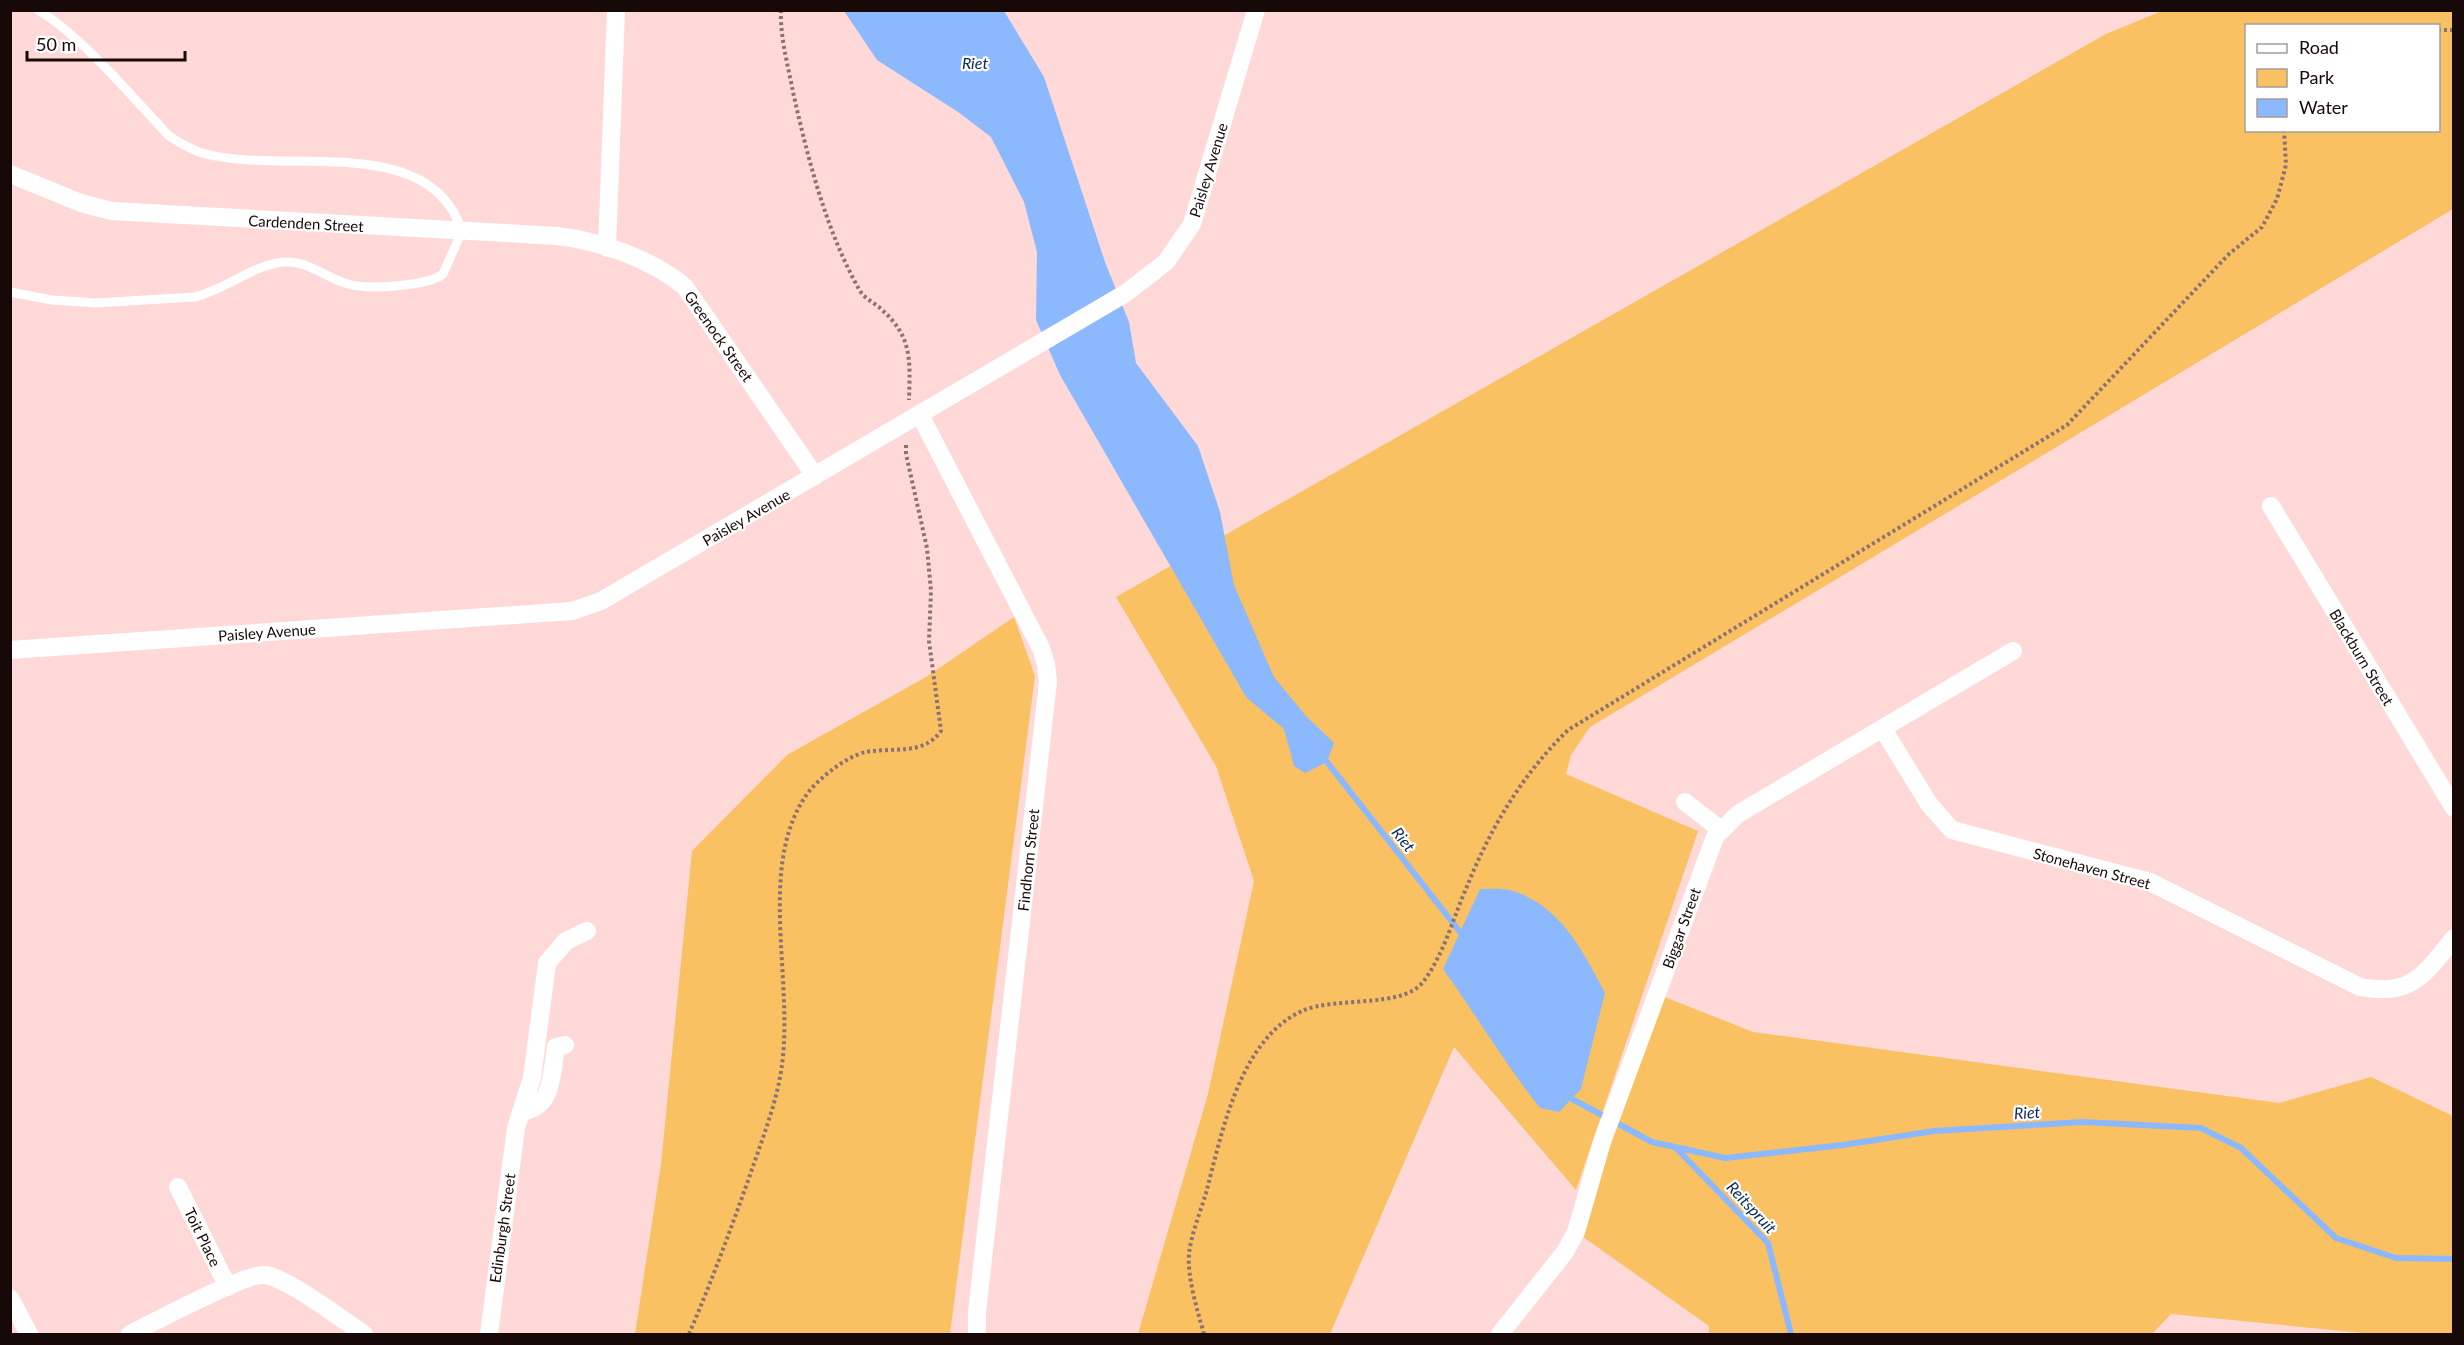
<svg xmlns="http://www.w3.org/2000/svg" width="2464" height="1345" font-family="Lato,sans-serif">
<rect width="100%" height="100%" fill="#ffd9d8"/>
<g fill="#f9c162" fill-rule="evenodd">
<path d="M2162,11H2453V209L1590,727L1571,755L1566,774L1698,831L1576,1190L1454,1047L1330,1334H1138L1208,1094L1254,881L1216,766L1116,597L2106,34ZM2246,26H2438V130H2246Z"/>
<path d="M1014,617L1035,676L950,1334H635L661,1164L692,851L787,755L926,677Z"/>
<path d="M1657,994L1753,1032L2279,1103L2371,1077L2453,1116V1334H2373L2171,1314L2152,1334H1709V1326L1576,1232Z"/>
</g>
<g fill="#8cb9fe">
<path d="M844,11H1004L1044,77L1105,262L1129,322L1136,363L1198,446L1220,512L1234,585L1274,677L1306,716L1334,743L1327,762L1305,773L1294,766L1284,729L1246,697L1060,375L1036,320L1037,252L1024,202L991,137L958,112L877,60Z"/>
<path d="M1480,889C1490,889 1503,888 1513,891C1561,906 1583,951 1605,993L1581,1089L1559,1112L1540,1108C1505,1064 1476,1015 1443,969Z"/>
</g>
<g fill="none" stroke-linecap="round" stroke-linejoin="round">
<g stroke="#8cb9fe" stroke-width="6">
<path d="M1327,762L1460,932"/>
<path d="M1572,1099L1652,1142L1725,1158L1843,1145L1934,1131L2083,1122L2201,1128L2241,1148L2336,1238L2396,1258L2454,1259"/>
<path d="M1676,1148L1768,1243L1791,1334"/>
</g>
<g stroke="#8d7272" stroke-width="4" stroke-dasharray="3 3" stroke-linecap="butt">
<path d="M781,10C780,38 788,65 793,92C808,159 826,231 860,291C865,299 875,303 881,309C913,337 910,361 909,400"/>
<path d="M2438,30H2454"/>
<path d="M689,1334C711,1283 730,1231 749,1178C759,1148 771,1118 778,1087C800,996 754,874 805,797C815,781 846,756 866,752C893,747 923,756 941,731L929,641L931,591L927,548L906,454V444"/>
<path d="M1204,1334C1198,1313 1187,1277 1189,1254C1191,1235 1200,1213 1206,1193C1222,1133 1239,1040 1302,1011C1335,996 1402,1009 1423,982C1444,955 1454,915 1468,884C1492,825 1523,774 1568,730L2067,425L2229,254L2262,227L2277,199L2286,165L2284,130"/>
</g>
<path stroke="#fff" stroke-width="9" d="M10,292L52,300L96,303L194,297C226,290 256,262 288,262C309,262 329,279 348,284C367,290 428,286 443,274L462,231C430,131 284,175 206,154C193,151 180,143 169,136C132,97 84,38 38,10"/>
<g stroke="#fff" stroke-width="18">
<path d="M10,174L81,203L112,211L557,236C600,241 652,259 685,287L815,476"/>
<path d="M607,248L616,10"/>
<path d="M920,415L1041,648L1046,664L1048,682L977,1312V1334"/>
<path d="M2271,506L2454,808"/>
<path d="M10,650L572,611L601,601L1126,293L1166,262L1192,224L1256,10"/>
<path d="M1883,729L1929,804L1952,830L2150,882L2360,987C2411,997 2424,975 2454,938"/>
<path d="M1685,802L1721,830"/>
<path d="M521,1112C554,1107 551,1075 556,1047L565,1045"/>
<path d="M178,1187L228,1287"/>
<path d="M10,1298L29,1334"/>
<path d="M130,1334C153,1323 247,1272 265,1275C290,1279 342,1320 364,1334"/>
<path d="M489,1334L516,1128L532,1078L547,963L566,941L587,931"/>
<path d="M1500,1334L1565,1252L1576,1232L1602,1142L1715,837L1738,814L2013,651"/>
</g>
</g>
<g text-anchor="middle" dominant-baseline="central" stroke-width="4.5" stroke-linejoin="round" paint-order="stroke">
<g font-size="15" fill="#180909" stroke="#fff">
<text transform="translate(1208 170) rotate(-73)">Paisley Avenue</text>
<text transform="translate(306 223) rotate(3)">Cardenden Street</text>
<text transform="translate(719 336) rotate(55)">Greenock Street</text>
<text transform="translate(746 517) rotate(-30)">Paisley Avenue</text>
<text transform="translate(267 632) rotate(-4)">Paisley Avenue</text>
<text transform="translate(2362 657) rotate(59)">Blackburn Street</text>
<text transform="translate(1028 860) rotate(-84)">Findhorn Street</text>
<text transform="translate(2092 868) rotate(15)">Stonehaven Street</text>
<text transform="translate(1681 928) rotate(-70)">Biggar Street</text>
<text transform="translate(502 1228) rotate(-82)">Edinburgh Street</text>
<text transform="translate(203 1237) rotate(64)">Toit Place</text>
</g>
<g font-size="16" font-style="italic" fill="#06285c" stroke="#fff">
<text x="975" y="62">Riet</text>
<text transform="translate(1404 839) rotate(52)">Riet</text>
<text transform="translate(2027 1112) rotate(-3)">Riet</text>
<text transform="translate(1752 1207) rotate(47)">Reitspruit</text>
</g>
</g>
<rect width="2464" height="1345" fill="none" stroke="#180909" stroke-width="24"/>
<rect x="2245" y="24" width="195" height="108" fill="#ffffff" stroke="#a39d9d" stroke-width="1.5"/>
<rect x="2257" y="44" width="30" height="9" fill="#ffffff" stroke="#a39d9d" stroke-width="1.5"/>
<text x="2299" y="54" font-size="18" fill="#180909">Road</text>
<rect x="2257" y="69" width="30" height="18" fill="#f9c162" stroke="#a39d9d" stroke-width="1.5"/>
<text x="2299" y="84" font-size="18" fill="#180909">Park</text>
<rect x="2257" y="99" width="30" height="18" fill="#8cb9fe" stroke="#a39d9d" stroke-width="1.5"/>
<text x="2299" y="114" font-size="18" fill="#180909">Water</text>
<path d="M27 51v9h158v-9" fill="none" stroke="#180909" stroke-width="3"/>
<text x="36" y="51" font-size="18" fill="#180909" stroke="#ffffff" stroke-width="4.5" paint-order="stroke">50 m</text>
</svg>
